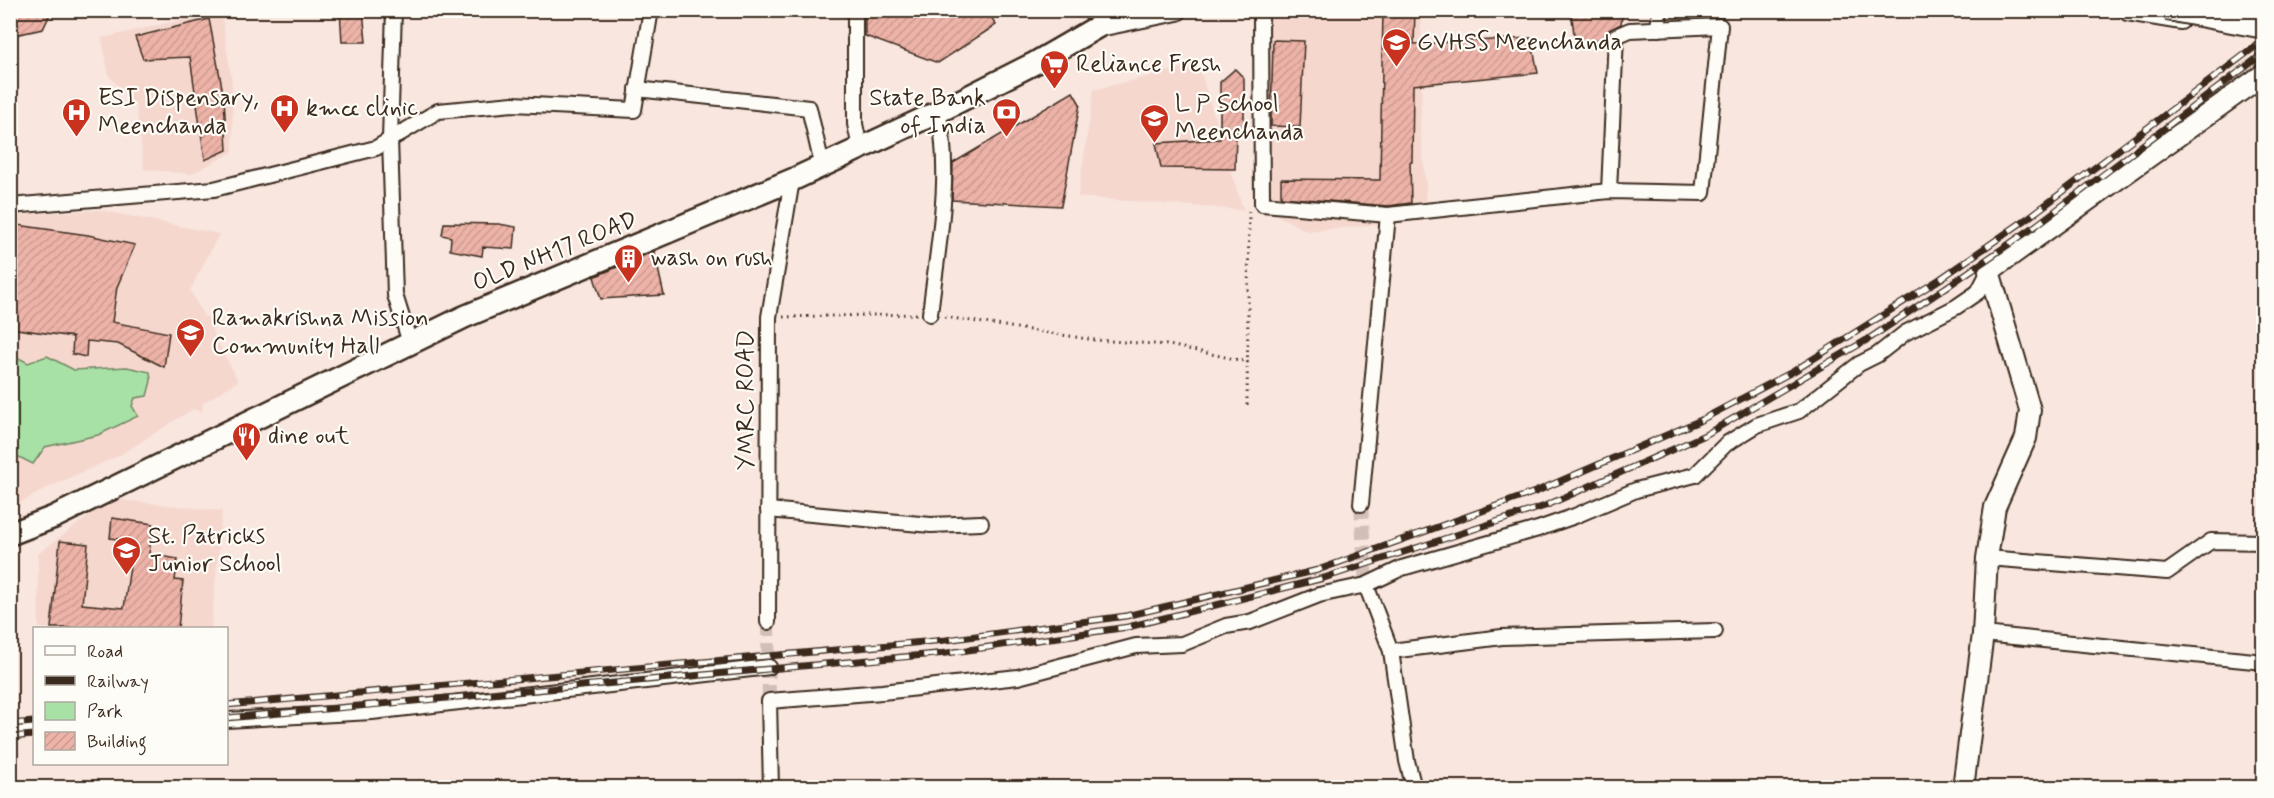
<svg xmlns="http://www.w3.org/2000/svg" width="2274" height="798" font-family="Mynerve,sans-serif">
<defs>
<pattern id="building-hatch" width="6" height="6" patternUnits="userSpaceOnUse" patternTransform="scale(1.5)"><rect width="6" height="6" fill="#edb3a8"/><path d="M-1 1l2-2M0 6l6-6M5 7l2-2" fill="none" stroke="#cc9a90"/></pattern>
</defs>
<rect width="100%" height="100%" fill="#f8e6df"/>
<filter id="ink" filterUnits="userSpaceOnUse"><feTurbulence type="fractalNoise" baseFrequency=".0167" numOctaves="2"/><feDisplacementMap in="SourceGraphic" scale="12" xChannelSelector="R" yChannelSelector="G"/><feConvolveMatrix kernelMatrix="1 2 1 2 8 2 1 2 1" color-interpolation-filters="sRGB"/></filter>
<g filter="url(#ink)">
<g fill="#f5d7ce">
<path d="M221,11L232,83L233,152L191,174L144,169L136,105L109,76L102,38Z"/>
<path d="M1271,11H1420L1423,66L1420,128L1426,187L1424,211L1403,222L1307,231L1261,207L1268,12Z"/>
<path d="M1198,64L1243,210L1078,197L1094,90Z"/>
<path d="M99,210L219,234L190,290L204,317H214L212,331L238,381L203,403L202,412L193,409L120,455L47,488L11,508V215Z"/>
<path d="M111,499L222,511L211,628H39L38,554Z"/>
</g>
<path fill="#a8e1a5" stroke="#728662" stroke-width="1.5" d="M47,356L74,370L127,367L150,372L151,381L147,396L135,398L132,406L138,416L98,435L45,447L33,464L11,453V390L13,389L17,357L28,363Z"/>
<g fill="url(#building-hatch)" stroke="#3b2a1e" stroke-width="1.5">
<path d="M10,10H52L43,29L10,36Z"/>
<path d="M340,10H363L366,42H342Z"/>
<path d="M865,10H987L996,25L938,63L865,36Z"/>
<path d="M1383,10H1415L1414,44L1531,38L1538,73L1413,85L1412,162H1410L1411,203L1388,206L1281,197V179L1380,180Z"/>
<path d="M1571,10H1623L1621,24L1609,30L1607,39L1575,42Z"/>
<path d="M209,19L224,98L227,150L205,160L190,57L143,59L135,37Z"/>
<path d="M1273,40L1304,41L1300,127L1271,126Z"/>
<path d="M1235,69L1244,78V131L1236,132L1235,169L1161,168L1156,143L1220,139V82Z"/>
<path d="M1073,92L1080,104L1061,206L952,200L953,163Z"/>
<path d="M444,223L499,224L516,227L514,249L483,247L482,256L450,250L451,237L442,235Z"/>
<path d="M10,224L88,235L135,245L117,287L112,322L169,333L164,367L118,344L87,341L86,357L72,354L73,337L10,328Z"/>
<path d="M654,251L664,295L601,299L594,277Z"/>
<path d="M112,518L153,524L149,554L178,559L175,580L183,581L178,628H51L60,541L88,544L82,604L124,608L130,566H127L132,541L110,538Z"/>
</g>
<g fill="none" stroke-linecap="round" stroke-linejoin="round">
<g stroke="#d2c0b8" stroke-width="14" stroke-dasharray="14 7" stroke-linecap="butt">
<path d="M1361,504L1366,585"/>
<path d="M768,622L769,701"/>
</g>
<defs>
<g id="minor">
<path d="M394,10L390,139L395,295L410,343"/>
<path d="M855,10V124L860,148"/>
<path d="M1261,10L1262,204L1388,215L1361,504"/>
<path d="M2127,10V13L2181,22"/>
<path d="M1658,29L1660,10"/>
<path d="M637,89L809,108L822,165"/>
<path d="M10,206L214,189L376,148L438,111L513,104L634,110L651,10"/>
<path d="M1388,215L1609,191L1703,193L1720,26L1630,30L1616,36L1609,191"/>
<path d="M930,314C937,251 953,175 938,112"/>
<path d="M768,510L931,525L981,523"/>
<path d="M1987,558L2167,572L2211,541L2264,542"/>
<path d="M1366,585L1391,651L1407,761L1414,788"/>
<path d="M768,622L769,317L792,180"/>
<path d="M1983,634L2264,662"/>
<path d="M1391,651L1502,637L1715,631"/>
<path d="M226,720L372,712L769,667"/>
<path d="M10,730L34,729"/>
<path d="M771,788L769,701L882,692L1018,677L1136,646L1182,644L1226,626L1250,622L1319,595L1366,585L1402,568L1538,529L1575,516L1636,490L1695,475L1726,444L1757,425L1799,411L1859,364L1877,355L1905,333L1956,307L1978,292L1989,271"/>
</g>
<g id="secondary">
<path d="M1099,26L1177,10"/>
<path d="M1963,788L1983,634L1987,558L1995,507L2026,438L2030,410L1989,271L2264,74"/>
</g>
<path id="primary" d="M10,534L54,517L464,317L792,180L938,112L1035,63L1099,26L1115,10"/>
</defs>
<use href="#minor" stroke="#3b2a1e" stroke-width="18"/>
<use href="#secondary" stroke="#3b2a1e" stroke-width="24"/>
<use href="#primary" stroke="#3b2a1e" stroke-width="26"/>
<g stroke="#3b2a1e" stroke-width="3" stroke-dasharray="1.5 4.5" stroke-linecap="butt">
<path d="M783,317L917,314"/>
<path d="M945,317L1095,340L1169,345L1248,362"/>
<path d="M1247,405L1249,210"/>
</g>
<use href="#minor" stroke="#fdfcf7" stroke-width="14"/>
<use href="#secondary" stroke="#fdfcf7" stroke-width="20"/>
<use href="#primary" stroke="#fdfcf7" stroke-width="21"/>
<defs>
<g id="rail">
<path d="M226,705L946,640L1126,616L1318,570L1535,492L1699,421L1794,371L1940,279L2028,218L2264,40"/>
<path d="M226,718L947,653L1128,627L1324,578L1545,506L1705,435L1870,338L1948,286L2034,227L2264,53"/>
<path d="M10,724L34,722"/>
<path d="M10,737L34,735"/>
</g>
</defs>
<use href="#rail" stroke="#3b2a1e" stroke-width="7"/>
<use href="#rail" stroke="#fdfcf7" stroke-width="4.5" stroke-dasharray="14" stroke-linecap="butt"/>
<defs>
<path id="secondary-bridge" d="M2167,10L2264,28"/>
</defs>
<use href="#secondary-bridge" stroke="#3b2a1e" stroke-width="24" stroke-linecap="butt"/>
<use href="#secondary-bridge" stroke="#fdfcf7" stroke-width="20"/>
</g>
</g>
<defs>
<symbol id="school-pin" viewBox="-11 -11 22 30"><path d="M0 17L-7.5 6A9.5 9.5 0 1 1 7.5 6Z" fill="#c8321e" stroke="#fdfcf7"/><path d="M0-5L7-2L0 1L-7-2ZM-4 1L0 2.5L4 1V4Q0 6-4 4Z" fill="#fff"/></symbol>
<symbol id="supermarket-pin" viewBox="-11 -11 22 30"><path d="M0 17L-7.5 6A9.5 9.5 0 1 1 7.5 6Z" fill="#c8321e" stroke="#fdfcf7"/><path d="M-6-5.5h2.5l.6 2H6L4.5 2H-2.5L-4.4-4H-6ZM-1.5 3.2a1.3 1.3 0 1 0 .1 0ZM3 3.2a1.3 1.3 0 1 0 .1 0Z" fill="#fff"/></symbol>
<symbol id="hospital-pin" viewBox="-11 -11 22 30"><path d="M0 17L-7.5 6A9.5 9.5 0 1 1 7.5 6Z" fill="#c8321e" stroke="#fdfcf7"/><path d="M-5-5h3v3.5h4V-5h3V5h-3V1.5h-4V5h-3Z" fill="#fff"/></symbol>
<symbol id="bank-pin" viewBox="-11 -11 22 30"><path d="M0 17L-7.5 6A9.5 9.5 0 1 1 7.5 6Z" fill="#c8321e" stroke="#fdfcf7"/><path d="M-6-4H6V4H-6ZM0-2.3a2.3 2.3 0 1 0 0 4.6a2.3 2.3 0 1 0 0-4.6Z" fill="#fff"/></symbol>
<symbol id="building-pin" viewBox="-11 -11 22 30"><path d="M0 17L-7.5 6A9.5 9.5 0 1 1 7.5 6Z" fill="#c8321e" stroke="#fdfcf7"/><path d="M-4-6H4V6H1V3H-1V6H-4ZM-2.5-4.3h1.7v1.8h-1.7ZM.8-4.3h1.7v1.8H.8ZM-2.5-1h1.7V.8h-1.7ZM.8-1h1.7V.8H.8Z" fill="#fff"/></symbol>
<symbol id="restaurant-pin" viewBox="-11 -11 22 30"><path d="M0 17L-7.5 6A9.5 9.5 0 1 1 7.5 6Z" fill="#c8321e" stroke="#fdfcf7"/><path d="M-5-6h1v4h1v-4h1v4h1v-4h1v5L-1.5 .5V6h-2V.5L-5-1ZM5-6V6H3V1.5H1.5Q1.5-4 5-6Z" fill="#fff"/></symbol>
</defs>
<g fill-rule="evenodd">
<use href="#school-pin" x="1380" y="26" width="33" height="45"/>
<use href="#supermarket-pin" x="1038" y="48" width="33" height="45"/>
<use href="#hospital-pin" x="268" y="92" width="33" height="45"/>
<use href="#hospital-pin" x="60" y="96" width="33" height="45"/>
<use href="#bank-pin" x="990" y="96" width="33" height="45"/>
<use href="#school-pin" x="1138" y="102" width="33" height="45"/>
<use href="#building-pin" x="612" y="242" width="33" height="45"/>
<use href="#school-pin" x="174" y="316" width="33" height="45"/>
<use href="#restaurant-pin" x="230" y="420" width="33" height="45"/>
<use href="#school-pin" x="110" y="534" width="33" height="45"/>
</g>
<g text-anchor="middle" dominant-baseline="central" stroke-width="4.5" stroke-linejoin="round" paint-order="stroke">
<g font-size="24" fill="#3b2a1e" stroke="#fdfcf7" text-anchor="start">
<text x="1417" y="42">GVHSS Meenchanda</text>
<text x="1076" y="64">Reliance Fresh</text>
<text x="98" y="98">ESI Dispensary,<tspan x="98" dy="28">Meenchanda</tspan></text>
<text x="986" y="98" text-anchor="end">State Bank<tspan x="986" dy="28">of India</tspan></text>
<text x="1175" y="104">L P School<tspan x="1175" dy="28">Meenchanda</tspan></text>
<text x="306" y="108">kmcc clinic</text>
<text x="650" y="258">wash on rush</text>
<text x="212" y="318">Ramakrishna Mission<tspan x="212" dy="28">Community Hall</tspan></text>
<text x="268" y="436">dine out</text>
<text x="148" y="536">St. Patricks<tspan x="148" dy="28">Junior School</tspan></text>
</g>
<g font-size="24" fill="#3b2a1e" stroke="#fdfcf7">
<text transform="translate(555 252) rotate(-22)">OLD NH17 ROAD</text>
<text transform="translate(746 400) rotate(-90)">YMRC ROAD</text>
</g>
</g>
<rect width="2274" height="798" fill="none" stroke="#fdfcf7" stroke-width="36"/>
<rect x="18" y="18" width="2238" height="762" fill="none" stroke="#3b2a1e" stroke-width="2" filter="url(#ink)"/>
<rect x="33" y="627" width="195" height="138" fill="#fdfcf7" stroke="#afa8a0" stroke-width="1.5"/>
<rect x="45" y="646" width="30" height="9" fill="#fdfcf7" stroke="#afa8a0" stroke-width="1.5"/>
<text x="87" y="657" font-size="18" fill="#3b2a1e">Road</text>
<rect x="45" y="676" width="30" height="9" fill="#3b2a1e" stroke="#afa8a0" stroke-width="1.5"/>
<text x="87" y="687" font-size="18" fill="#3b2a1e">Railway</text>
<rect x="45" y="702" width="30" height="18" fill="#a8e1a5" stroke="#afa8a0" stroke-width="1.5"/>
<text x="87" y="717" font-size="18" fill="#3b2a1e">Park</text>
<rect x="45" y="732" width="30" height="18" fill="url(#building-hatch)" stroke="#afa8a0" stroke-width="1.5"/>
<text x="87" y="747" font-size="18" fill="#3b2a1e">Building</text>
</svg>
